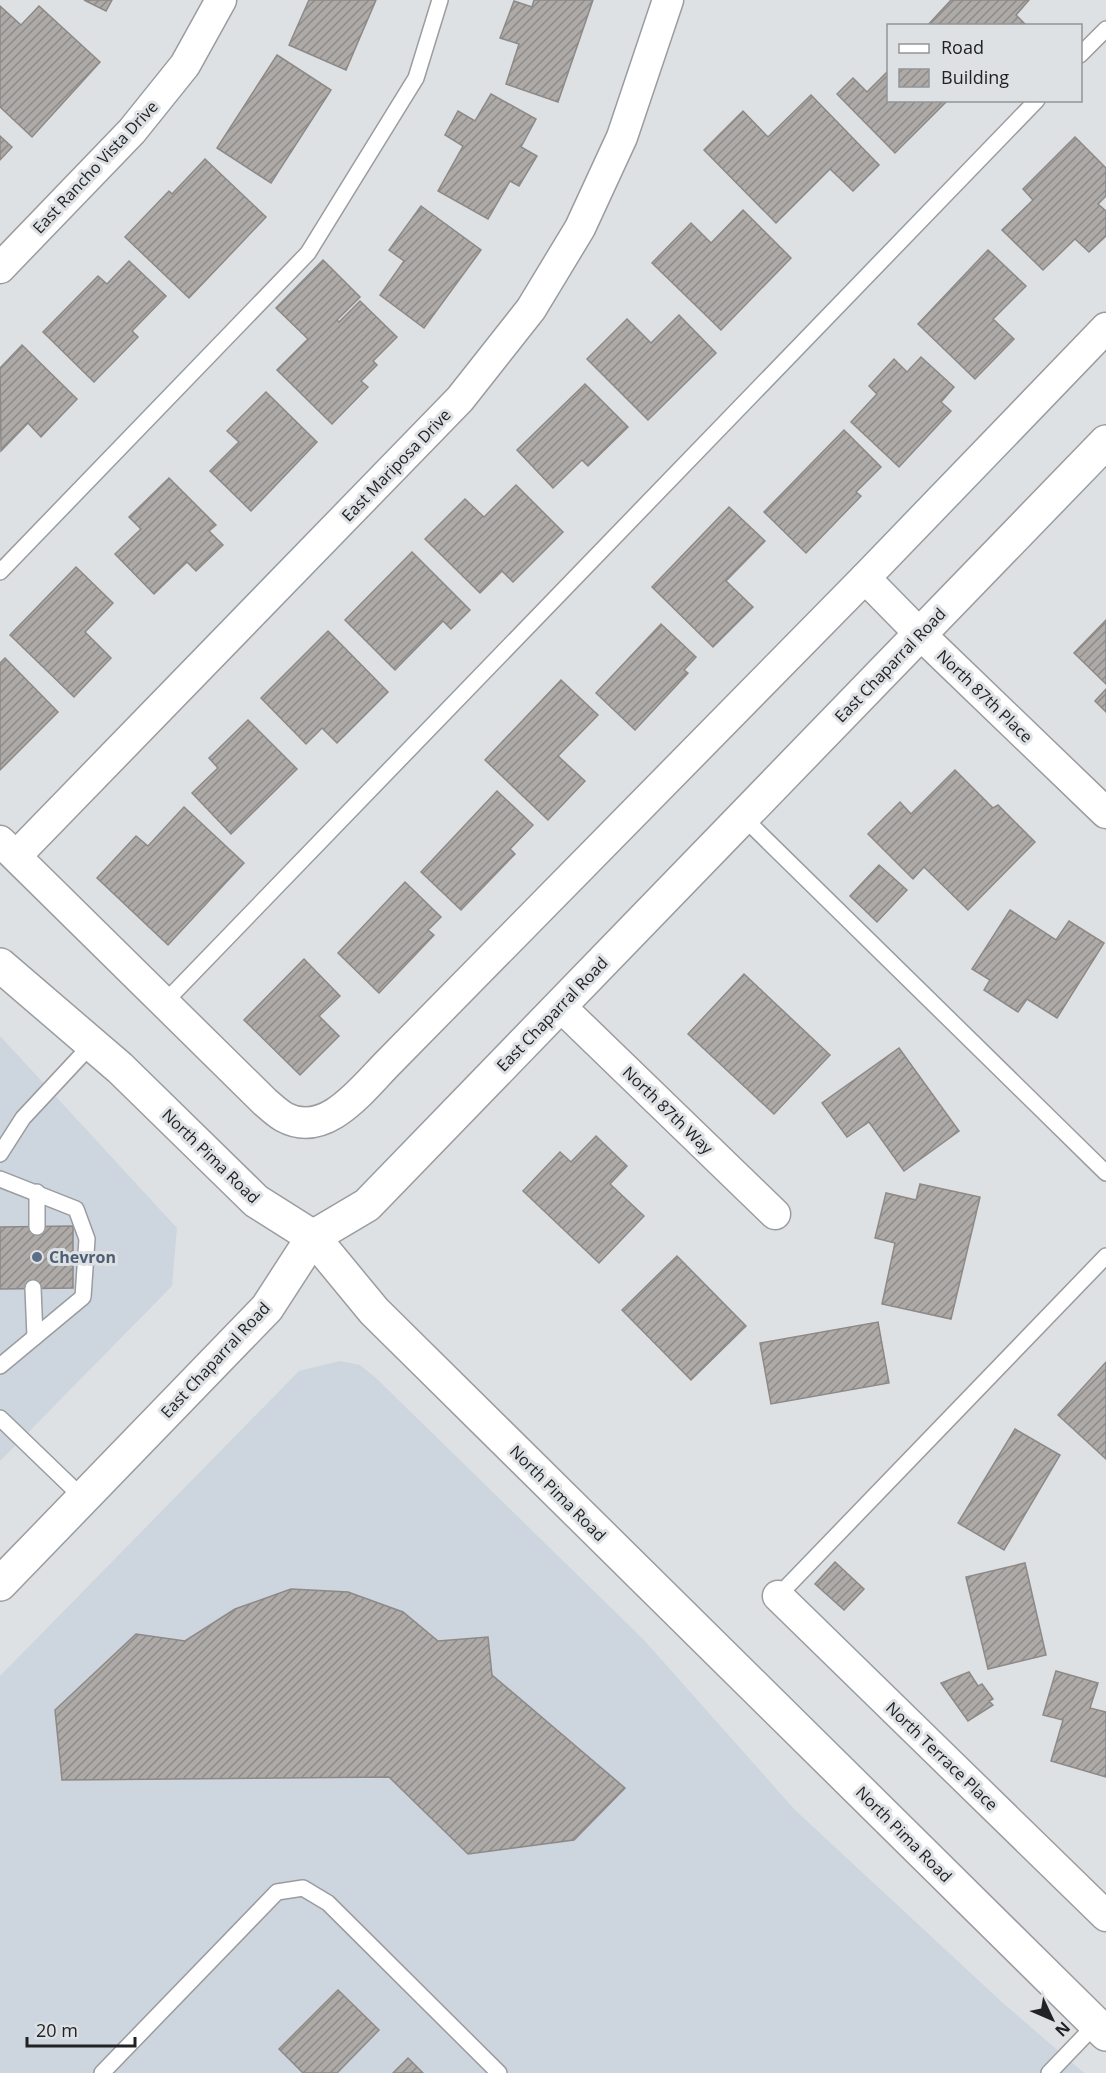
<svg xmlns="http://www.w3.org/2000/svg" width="1106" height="2073" font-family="'Open Sans',sans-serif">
<defs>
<pattern id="building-hatch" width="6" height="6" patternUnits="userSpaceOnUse" patternTransform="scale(1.5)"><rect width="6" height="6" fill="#aeaaa8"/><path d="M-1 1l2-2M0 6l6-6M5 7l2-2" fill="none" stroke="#8d8a88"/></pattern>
</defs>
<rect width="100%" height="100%" fill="#dee1e4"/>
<g fill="#cdd5de">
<path d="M0,1036L177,1228L172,1286L0,1461Z"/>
<path d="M340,1361L360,1365L376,1378L644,1640L795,1810L1004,2004L1084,2073H0V1676L299,1371Z"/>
</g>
<g fill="url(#building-hatch)" stroke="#8d8987" stroke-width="1.5">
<path d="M84,0H112L106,11Z"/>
<path d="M309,0H376L346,70L289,45Z"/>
<path d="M534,0H593L558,102L506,84L519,44L500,38L514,1L532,7Z"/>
<path d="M951,0H1029L1016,15L1026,25L927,26Z"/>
<path d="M0,6L21,25L39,6L100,62L32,137L0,107Z"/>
<path d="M277,55L331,90L271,183L217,148Z"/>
<path d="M888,71V100H948L895,153L837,94L853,78L867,92Z"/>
<path d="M491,94L536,119L521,147L537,156L519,186L510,181L488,219L438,191L463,146L445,135L458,111L475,121Z"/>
<path d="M811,95L879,165L853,191L830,169L776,223L704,150L743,111L768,137Z"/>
<path d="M0,136L12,147L0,160Z"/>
<path d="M1075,137L1106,168V196L1098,204L1106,211V236L1089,252L1075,239L1043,270L1002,230L1033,200L1023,189Z"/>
<path d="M205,159L266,217L189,298L125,237L169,191L172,194Z"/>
<path d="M421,206L481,250L424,328L380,295L404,261L389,250Z"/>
<path d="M743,210L791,258L721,330L652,263L691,223L711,243Z"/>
<path d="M988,250L1026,286L993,319L1014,339L975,379L918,324Z"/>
<path d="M323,260L360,297L337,320L339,322L360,301L397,337L373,361L377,365L361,381L368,387L332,424L277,370L308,339L276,308Z"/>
<path d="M129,261L166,296L132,331L138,337L94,382L43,332L98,276L107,284Z"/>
<path d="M679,315L716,353L648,420L587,359L627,319L651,343Z"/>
<path d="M22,345L77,399L41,437L28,423L1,451L0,368Z"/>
<path d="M921,357L954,387L941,402L951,411L899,467L851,422L877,394L869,386L894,359L907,372Z"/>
<path d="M585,384L628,427L588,466L582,460L553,488L517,450Z"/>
<path d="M266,392L317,442L251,511L210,471L239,442L227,431Z"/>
<path d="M844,430L881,467L856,492L861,496L806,553L764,512Z"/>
<path d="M169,478L216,525L209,531L223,545L196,571L187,562L154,594L115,554L141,529L129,517Z"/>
<path d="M516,485L563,532L513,582L502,571L480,593L425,539L465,499L484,517Z"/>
<path d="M729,507L765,541L726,581L753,607L713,647L652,587Z"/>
<path d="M412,552L470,610L451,629L443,621L395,670L345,620Z"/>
<path d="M76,567L113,603L85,632L111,658L74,697L10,635Z"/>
<path d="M1106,620V684L1074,653Z"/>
<path d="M661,624L696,657L684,670L688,673L635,730L596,693Z"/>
<path d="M328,631L388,692L337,743L322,728L306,744L261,698Z"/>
<path d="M5,658L58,712L0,770V663Z"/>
<path d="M561,680L598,715L558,756L585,781L548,820L485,760Z"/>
<path d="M1106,689V712L1095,701Z"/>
<path d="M248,720L297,769L231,834L192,793L218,768L209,758Z"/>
<path d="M955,770L993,808L998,805L1035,842L968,910L924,867L913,879L868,834L900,802L911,814Z"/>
<path d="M497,791L533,825L510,849L515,854L461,910L421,872Z"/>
<path d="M184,807L244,863L168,945L97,878L136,836L148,846Z"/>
<path d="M879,865L907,890L877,922L850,896Z"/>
<path d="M405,882L441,917L428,930L434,935L379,993L338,953Z"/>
<path d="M1010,910L1056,940L1069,921L1104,943L1057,1018L1027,999L1018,1012L984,990L990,980L972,969Z"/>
<path d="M304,959L340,996L319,1016L339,1036L300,1075L244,1020Z"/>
<path d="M744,974L830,1055L774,1114L688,1034Z"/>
<path d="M899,1048L959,1131L904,1171L869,1122L847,1137L822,1103Z"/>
<path d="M596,1136L627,1166L610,1184L644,1216L599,1263L523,1191L560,1152L571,1162Z"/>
<path d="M920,1184L980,1197L951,1319L882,1304L895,1243L875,1238L886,1193L916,1200Z"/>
<path d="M73,1226V1288L0,1289V1227Z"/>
<path d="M677,1256L746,1326L691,1380L622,1310Z"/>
<path d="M878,1322L889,1383L771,1404L760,1343Z"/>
<path d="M1106,1362V1459L1058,1415Z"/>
<path d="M1015,1429L1060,1455L1004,1550L958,1523Z"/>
<path d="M835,1562L864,1589L844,1610L815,1584Z"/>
<path d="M1025,1563L1046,1655L988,1669L966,1577Z"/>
<path d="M291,1589L348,1592L403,1612L438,1641L488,1637L492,1675L625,1788L574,1840L468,1854L389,1777L62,1780L55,1710L136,1634L185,1641L235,1609Z"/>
<path d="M1056,1671L1098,1683L1090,1708L1106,1712V1777L1051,1761L1063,1720L1043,1715Z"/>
<path d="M969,1672L978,1686L982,1684L993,1699L989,1701L993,1705L968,1721L941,1683Z"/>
<path d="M338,1990L379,2030L337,2073H303L279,2049Z"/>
<path d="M408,2058L423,2073H393Z"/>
</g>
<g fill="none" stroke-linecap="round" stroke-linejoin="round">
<defs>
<g id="lane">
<path d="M1080,55L1106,29"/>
<path d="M0,572L308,253L416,78L440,0"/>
<path d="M743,817L1106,1173"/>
<path d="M164,1003L1037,100"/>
<path d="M0,1154L23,1118L92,1044"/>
<path d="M0,1179L76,1209L87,1239L83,1297L0,1366"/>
<path d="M37,1192V1227"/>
<path d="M33,1288L35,1337"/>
<path d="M0,1418L83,1498"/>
<path d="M778,1596L1106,1256"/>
<path d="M102,2073L277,1892L303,1888L328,1903L499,2073"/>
<path d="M1049,2073L1096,2024"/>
</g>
<g id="street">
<path d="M0,268L132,131L185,65L221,0"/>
<path d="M865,578L920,634L1106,813"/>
<path d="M0,841L265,1102C271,1107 277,1113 284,1117C326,1140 363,1088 389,1062L865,578L1106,328"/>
<path d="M16,856L460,399L531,309L580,228L622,137L668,0"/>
<path d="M560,1006L775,1214"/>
<path d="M778,1596L1106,1916"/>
</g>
<g id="secondary">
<path d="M0,965L120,1068L256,1201L313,1237L374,1311L1106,2034"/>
<path d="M0,1584L267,1308L313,1237L367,1205L1106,442"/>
</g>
</defs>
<use href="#lane" stroke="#9a9c9f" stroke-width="18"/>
<use href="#street" stroke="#9a9c9f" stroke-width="33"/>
<use href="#secondary" stroke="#9a9c9f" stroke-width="36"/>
<use href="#lane" stroke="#fff" stroke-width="15"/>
<use href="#street" stroke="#fff" stroke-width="30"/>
<use href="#secondary" stroke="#fff" stroke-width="33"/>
</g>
<circle fill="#5c6f8a" stroke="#dee1e4" stroke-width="2" cx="37" cy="1257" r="6"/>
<g text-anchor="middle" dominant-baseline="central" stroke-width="6" stroke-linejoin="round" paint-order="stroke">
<g font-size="16" fill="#212223" stroke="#dee1e4">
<text transform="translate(95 167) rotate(-47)">East Rancho Vista Drive</text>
<text transform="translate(396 465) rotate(-46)">East Mariposa Drive</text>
<text transform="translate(890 665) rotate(-46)">East Chaparral Road</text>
<text transform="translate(985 696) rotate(44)">North 87th Place</text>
<text transform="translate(552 1014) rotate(-46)">East Chaparral Road</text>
<text transform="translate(668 1110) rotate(44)">North 87th Way</text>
<text transform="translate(211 1156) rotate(44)">North Pima Road</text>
<text transform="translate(215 1360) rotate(-47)">East Chaparral Road</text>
<text transform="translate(558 1493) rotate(45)">North Pima Road</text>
<text transform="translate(942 1756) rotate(44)">North Terrace Place</text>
<text transform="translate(904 1834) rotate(45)">North Pima Road</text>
</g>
<g font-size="16" font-weight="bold" fill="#4e5e75" stroke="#dee1e4" text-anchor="start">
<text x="49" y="1257">Chevron</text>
</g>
</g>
<rect x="887" y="24" width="195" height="78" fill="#dee1e4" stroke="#929597" stroke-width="1.5"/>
<rect x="899" y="44" width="30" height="9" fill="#ffffff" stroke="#929597" stroke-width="1.5"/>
<text x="941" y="54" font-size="18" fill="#212223">Road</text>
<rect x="899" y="69" width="30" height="18" fill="url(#building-hatch)" stroke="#929597" stroke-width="1.5"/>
<text x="941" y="84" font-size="18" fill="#212223">Building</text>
<g transform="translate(1052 2019) rotate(134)" stroke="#dee1e4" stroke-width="4.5" paint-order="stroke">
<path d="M0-4.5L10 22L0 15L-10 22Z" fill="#212223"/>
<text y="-9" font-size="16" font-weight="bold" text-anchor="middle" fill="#212223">N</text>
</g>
<path d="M27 2037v9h108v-9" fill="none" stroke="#212223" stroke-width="3"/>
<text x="36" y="2037" font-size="18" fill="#212223" stroke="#dee1e4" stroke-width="4.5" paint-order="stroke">20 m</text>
</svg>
